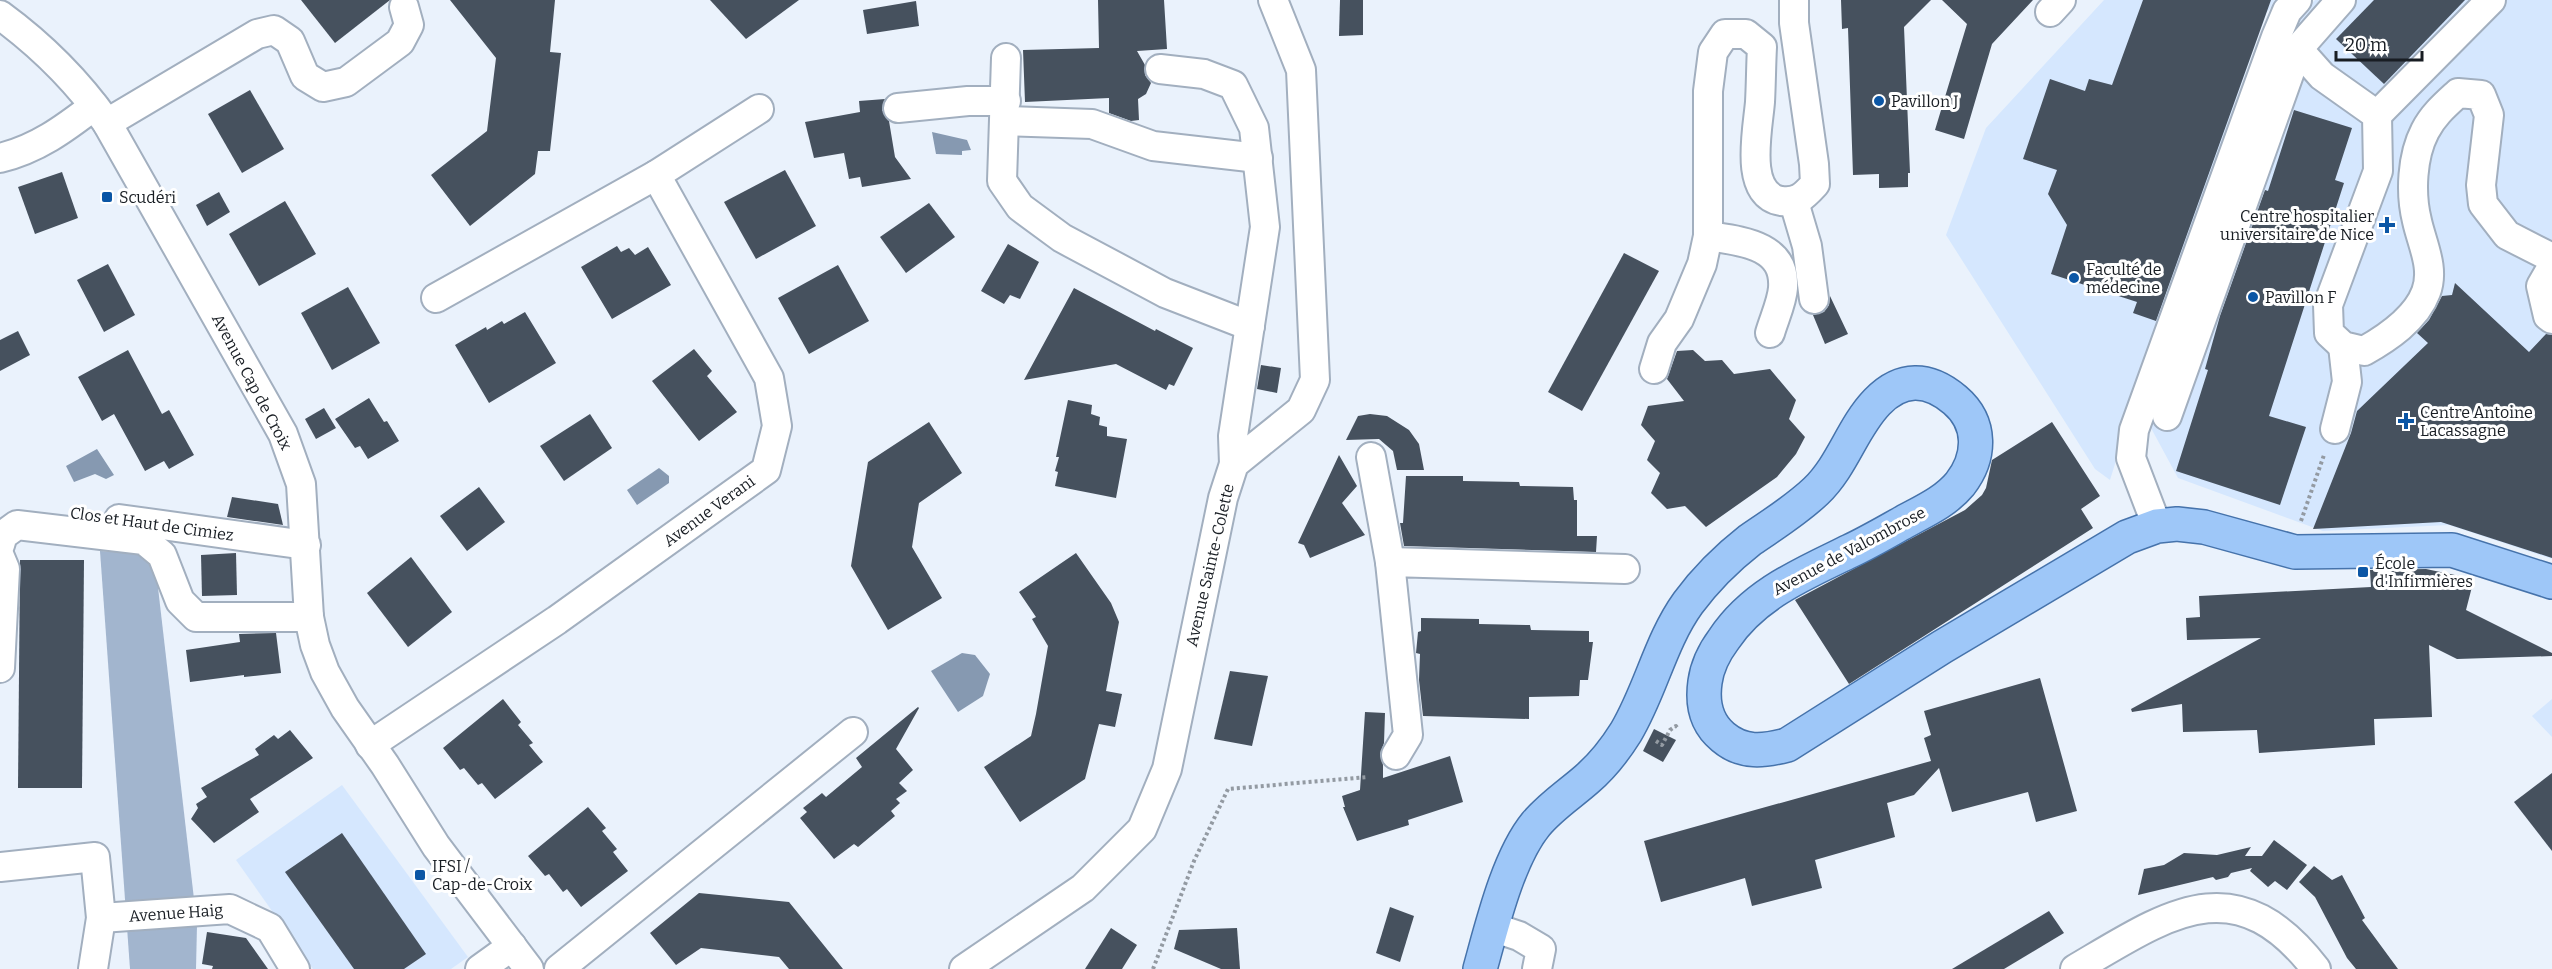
<svg xmlns="http://www.w3.org/2000/svg" width="2552" height="969" font-family="Bitter,serif">
<rect width="100%" height="100%" fill="#eaf2fc"/>
<g fill="#d5e7fe">
<path d="M2104,0H2278L2267,12L2253,51L2159,322L2110,480L2095,469L1946,235L1986,128Z"/>
<path d="M2315,0H2552V559L2449,525L2323,531L2178,478L2151,428L2293,22Z"/>
<path d="M2552,699V737L2532,716Z"/>
<path d="M342,785L468,957L451,969H313L236,860Z"/>
</g>
<path fill="#a2b5ce" d="M100,551L154,553L197,925L196,969H130Z"/>
<g fill="#8699b1">
<path d="M932,132L967,140L971,150L962,151V155L936,154Z"/>
<path d="M97,449L114,475L106,479L95,474L74,482L66,466Z"/>
<path d="M659,468L669,476V483L637,505L627,490Z"/>
<path d="M962,653L975,655L990,674L983,696L958,712L931,671Z"/>
</g>
<g fill="#46515e">
<path d="M301,0H390L335,43Z"/>
<path d="M450,0H555L550,52L561,53L550,151H538L535,174L470,226L431,175L487,131L496,58Z"/>
<path d="M710,0H799L746,39Z"/>
<path d="M1098,0H1164L1167,49L1137,51L1145,65V75L1151,83L1146,94L1138,99L1139,120L1131,121L1109,113V98L1025,102L1023,50L1099,48Z"/>
<path d="M1340,0H1363V35L1339,36Z"/>
<path d="M1841,0H1931L1904,27L1910,173H1908V187L1879,188V174L1853,175L1848,28L1842,29Z"/>
<path d="M1942,0H2033L1992,44L1964,139L1935,130L1967,24Z"/>
<path d="M2143,0H2271L2156,321L2133,313L2137,302L2051,274L2067,225L2048,194L2057,170L2023,159L2050,79L2085,91L2089,79L2112,85Z"/>
<path d="M2374,0H2465L2384,84L2336,39Z"/>
<path d="M916,1L919,26L867,34L863,10Z"/>
<path d="M250,90L284,149L242,173L208,114Z"/>
<path d="M885,99L882,110L889,121L895,157L911,179L862,187L860,177L849,179L844,153L814,158L805,122L860,112L859,101Z"/>
<path d="M2294,110L2352,128L2335,180L2344,183L2269,416L2306,427L2280,505L2176,471L2208,370L2205,369L2220,316L2265,190L2268,191Z"/>
<path d="M785,170L816,226L756,259L724,202Z"/>
<path d="M62,172L78,218L35,234L18,187Z"/>
<path d="M219,192L230,212L207,226L196,205Z"/>
<path d="M285,201L316,254L259,286L229,234Z"/>
<path d="M929,203L955,237L906,273L880,237Z"/>
<path d="M1008,244L1039,262L1020,299L1010,295L1004,304L981,291Z"/>
<path d="M617,246L621,252L629,248L635,255L648,247L671,285L612,319L581,267Z"/>
<path d="M1624,253L1659,271L1582,411L1548,392Z"/>
<path d="M108,264L135,315L104,332L77,280Z"/>
<path d="M838,265L869,321L809,354L778,298Z"/>
<path d="M2455,283L2529,352L2546,334L2552,335V558L2441,522L2313,529L2351,433L2357,411L2428,343L2417,333L2429,320L2442,296L2452,295Z"/>
<path d="M348,287L380,343L332,370L301,313Z"/>
<path d="M1074,288L1155,331L1156,329L1193,348L1174,386L1169,384L1166,390L1116,364L1024,380Z"/>
<path d="M1830,296L1848,334L1825,344L1813,315L1824,312L1829,305Z"/>
<path d="M525,312L556,363L489,403L455,345L486,327L487,330L502,321L504,324Z"/>
<path d="M18,331L30,355L0,371V340Z"/>
<path d="M694,349L712,371L707,376L737,412L699,441L652,381Z"/>
<path d="M128,350L162,414L169,410L194,455L169,469L164,461L145,471L114,414L102,421L78,377Z"/>
<path d="M1693,350L1705,361L1722,360L1734,374L1770,369L1796,400L1789,419L1805,437L1796,454L1777,477L1706,527L1685,506L1667,509L1651,493L1660,473L1647,460L1655,441L1641,425L1648,406L1684,401L1667,379L1677,351Z"/>
<path d="M1261,365L1281,368L1277,393L1257,389Z"/>
<path d="M369,398L384,422L387,421L399,441L368,459L360,446L355,448L335,419Z"/>
<path d="M1068,400L1092,405L1091,414L1100,417L1099,425L1107,427V436L1127,439L1116,498L1055,486L1058,472L1055,471L1059,457H1056Z"/>
<path d="M324,408L336,428L316,439L305,419Z"/>
<path d="M590,414L612,448L564,481L540,446Z"/>
<path d="M1370,414L1387,416L1409,430L1419,444L1424,470H1397L1393,451L1379,439L1346,440L1358,416Z"/>
<path d="M929,422L962,473L919,503L912,547L942,598L888,630L851,566L868,462Z"/>
<path d="M2052,422L2100,496L2081,509L2093,528L1849,684L1795,600L1965,510L1982,495L1986,488L1992,460Z"/>
<path d="M1339,455L1357,486L1342,503L1365,535L1310,558L1304,545L1298,543Z"/>
<path d="M1406,476H1463V481L1519,482L1520,486L1573,487L1574,500H1577V536H1597L1596,552L1404,546L1400,523H1403Z"/>
<path d="M479,487L505,522L467,551L440,516Z"/>
<path d="M232,497L278,504L283,525L227,517Z"/>
<path d="M236,553L237,595L202,596L201,555Z"/>
<path d="M1076,553L1111,603L1119,622L1106,691L1122,694L1115,727L1099,724L1085,779L1020,822L984,767L1031,736L1036,714L1048,646L1032,619L1036,617L1019,592Z"/>
<path d="M411,557L452,612L408,647L367,593Z"/>
<path d="M20,560H84L82,788H18Z"/>
<path d="M2426,569L2474,579L2466,610L2552,653V656L2457,659L2429,645L2432,717L2374,719L2375,745L2259,753L2257,730L2183,732L2182,704L2132,712L2131,709L2261,638L2187,640L2186,618L2200,617L2199,596L2371,587L2370,570Z"/>
<path d="M1421,618L1479,619V624L1530,625L1531,630L1589,631V642H1593L1588,680H1580L1579,696L1529,697V719L1423,716L1419,680L1420,654L1416,653L1418,632L1421,631Z"/>
<path d="M276,633L281,673L244,677V675L190,682L186,650L240,642L239,634Z"/>
<path d="M1230,671L1268,676L1252,746L1214,739Z"/>
<path d="M2040,678L2077,811L2036,822L2028,792L1952,812L1939,768L1914,795L1887,803L1895,837L1815,860L1822,888L1752,906L1745,878L1661,902L1644,841L1931,761L1924,738L1931,735L1924,711Z"/>
<path d="M503,699L521,722L518,725L533,743L529,745L543,762L495,799L482,783L478,785L464,768L460,770L443,748Z"/>
<path d="M918,707L919,708L896,749L913,770L899,783L907,791L896,799L900,803L891,811L895,816L858,847L854,844L834,859L800,818L807,812L803,808L822,793L826,797L862,767L856,758Z"/>
<path d="M1365,712L1385,713L1384,743L1380,754L1383,765V778L1450,756L1463,802L1408,820L1409,825L1357,841L1343,807H1345L1342,796L1360,790Z"/>
<path d="M1654,729L1676,740L1663,762L1643,751Z"/>
<path d="M290,730L313,758L250,799L259,812L214,843L191,819L198,808L196,804L207,797L201,788L259,755L255,749L274,735L278,739Z"/>
<path d="M2552,773V851L2514,802Z"/>
<path d="M588,807L606,828L602,831L617,849L613,852L628,871L581,907L567,889L563,892L549,874L545,876L528,856Z"/>
<path d="M342,833L426,954L404,969H354L285,872Z"/>
<path d="M2274,840L2307,865L2287,890L2275,881L2268,887L2250,871L2252,868L2231,873L2228,877L2216,880L2213,877L2138,895L2144,869L2164,865L2184,853L2217,855L2251,847L2245,856H2262Z"/>
<path d="M2314,866L2332,880L2342,875L2365,918L2362,920L2398,969H2356L2347,958L2315,897L2299,882Z"/>
<path d="M699,893L789,902L843,969H789L779,957L701,948L676,965L650,933Z"/>
<path d="M1390,907L1414,916L1400,962L1376,953Z"/>
<path d="M2049,911L2064,933L2004,969H1952Z"/>
<path d="M1111,928L1137,945L1122,969H1085Z"/>
<path d="M1237,928L1240,969H1221L1174,949L1179,930Z"/>
<path d="M207,932L246,938L268,969H212L213,966L202,964Z"/>
</g>
<g fill="none" stroke-linecap="round" stroke-linejoin="round">
<defs>
<g id="minor">
<path d="M2341,0L2298,49L2322,76L2377,115L2378,171L2328,305L2329,333L2343,346L2364,351C2387,338 2416,319 2426,292C2435,268 2422,244 2417,221C2410,193 2412,156 2425,131C2433,115 2446,104 2458,93L2481,95L2489,115L2481,185L2483,204L2507,235L2552,258"/>
<path d="M2050,12L2061,0"/>
<path d="M0,15C41,45 78,82 107,123L283,434L301,484L309,617L315,645L325,672L345,708L385,765L436,846L529,969"/>
<path d="M1006,58L1002,181L1020,207L1062,238L1165,293L1250,326"/>
<path d="M1160,69L1204,74L1233,85L1254,128L1265,227L1233,436L1234,464"/>
<path d="M898,108L968,101H1006"/>
<path d="M2377,115L2491,0"/>
<path d="M1005,121L1092,124L1153,146L1258,158"/>
<path d="M107,123L257,34L274,30L290,41L305,76L323,87L346,82L400,42L409,25L404,7"/>
<path d="M0,158C37,149 64,129 94,106"/>
<path d="M1794,202L1807,246L1814,299"/>
<path d="M2552,267L2541,286L2548,316L2552,319"/>
<path d="M436,298L656,175"/>
<path d="M1770,333C1774,319 1782,302 1783,288C1786,244 1740,241 1708,236V91L1713,52L1725,34H1746L1762,47C1761,65 1761,84 1760,102C1758,128 1743,195 1781,201C1798,203 1804,196 1815,184L1814,164L1794,23V0"/>
<path d="M1654,369L1662,343L1679,319L1702,264L1708,236"/>
<path d="M2167,416L2298,49"/>
<path d="M2335,429L2347,382L2343,346"/>
<path d="M1371,457L1390,562"/>
<path d="M119,519L306,545"/>
<path d="M2157,526L2131,458L2134,430L2276,37L2287,11L2297,0"/>
<path d="M0,545L3,535L17,525L144,540L162,555L180,601L196,617H309"/>
<path d="M0,557L5,569L0,668"/>
<path d="M370,745L557,620L766,470L777,426L769,378L656,175L759,109"/>
<path d="M1396,755L1408,735L1390,562L1625,569"/>
<path d="M0,867L95,857L101,918L93,969"/>
<path d="M101,918L230,909L270,928L295,969"/>
<path d="M1492,927L1519,936L1541,949L1537,969"/>
<path d="M480,969L512,946"/>
<path d="M559,969L853,732"/>
<path d="M964,969L1083,888L1142,829L1167,769L1223,498L1234,464L1301,410L1315,380L1301,70L1273,0"/>
<path d="M2075,969C2167,915 2235,864 2316,969"/>
</g>
<path id="major" d="M1480,969C1492,926 1508,858 1536,824C1551,806 1570,794 1587,779C1602,766 1616,748 1626,732C1651,690 1660,642 1688,603C1705,580 1727,558 1750,540C1773,524 1795,511 1816,491C1843,465 1852,428 1877,402C1901,377 1928,377 1955,400C1982,423 1981,457 1960,484C1945,502 1924,511 1904,522C1886,532 1869,542 1850,551C1803,574 1754,594 1724,639C1715,651 1707,667 1705,682C1702,703 1706,723 1723,737C1743,754 1764,751 1787,745L1942,647L2127,537L2157,526L2177,524L2204,527L2295,552L2452,550L2552,582"/>
</defs>
<use href="#minor" stroke="#a2afbf" stroke-width="32"/>
<use href="#major" stroke="#4673ab" stroke-width="36"/>
<g stroke="#939aa2" stroke-width="4" stroke-dasharray="3 3" stroke-linecap="butt">
<path d="M2301,521L2324,455"/>
<path d="M1656,741L1662,745L1670,730L1676,726L1678,729"/>
<path d="M1153,969L1194,861L1228,789L1367,777"/>
</g>
<use href="#minor" stroke="#fff" stroke-width="28"/>
<use href="#major" stroke="#9ec7f8" stroke-width="33"/>
</g>
<g fill="#0b56a5" stroke="#fff" stroke-width="2">
<circle cx="1879" cy="101" r="6"/>
<rect x="101" y="191" width="12" height="12" rx="3"/>
<path d="M2384 216h6v6h6v6h-6v6h-6v-6h-6v-6h6z"/>
<circle cx="2074" cy="278" r="6"/>
<circle cx="2253" cy="297" r="6"/>
<path d="M2403 412h6v6h6v6h-6v6h-6v-6h-6v-6h6z"/>
<rect x="2357" y="566" width="12" height="12" rx="3"/>
<rect x="414" y="869" width="12" height="12" rx="3"/>
</g>
<g text-anchor="middle" dominant-baseline="central" stroke-width="6" stroke-linejoin="round" paint-order="stroke">
<g font-size="16" fill="#181d23" stroke="#fff" text-anchor="start">
<text x="1891" y="101">Pavillon J</text>
<text x="119" y="197">Scudéri</text>
<text x="2374" y="216" text-anchor="end">Centre hospitalier<tspan x="2374" dy="18">universitaire de Nice</tspan></text>
<text x="2086" y="269">Faculté de<tspan x="2086" dy="18">médecine</tspan></text>
<text x="2265" y="297">Pavillon F</text>
<text x="2420" y="412">Centre Antoine<tspan x="2420" dy="18">Lacassagne</tspan></text>
<text x="2375" y="563">École<tspan x="2375" dy="18">d'Infirmières</tspan></text>
<text x="432" y="866">IFSI /<tspan x="432" dy="18">Cap-de-Croix</tspan></text>
</g>
<g font-size="16" fill="#181d23" stroke="#fff">
<text transform="translate(252 382) rotate(62)">Avenue Cap de Croix</text>
<text transform="translate(709 511) rotate(-36)">Avenue Verani</text>
<text transform="translate(152 524) rotate(8)">Clos et Haut de Cimiez</text>
<text transform="translate(1849 551) rotate(-28)">Avenue de Valombrose</text>
<text transform="translate(1210 565) rotate(-77)">Avenue Sainte-Colette</text>
<text transform="translate(176 913) rotate(-4)">Avenue Haig</text>
</g>
</g>
<path d="M2336 51v9h86v-9" fill="none" stroke="#181d23" stroke-width="3"/>
<text x="2345" y="51" font-size="18" fill="#181d23" stroke="#ffffff" stroke-width="4.5" paint-order="stroke">20 m</text>
</svg>
